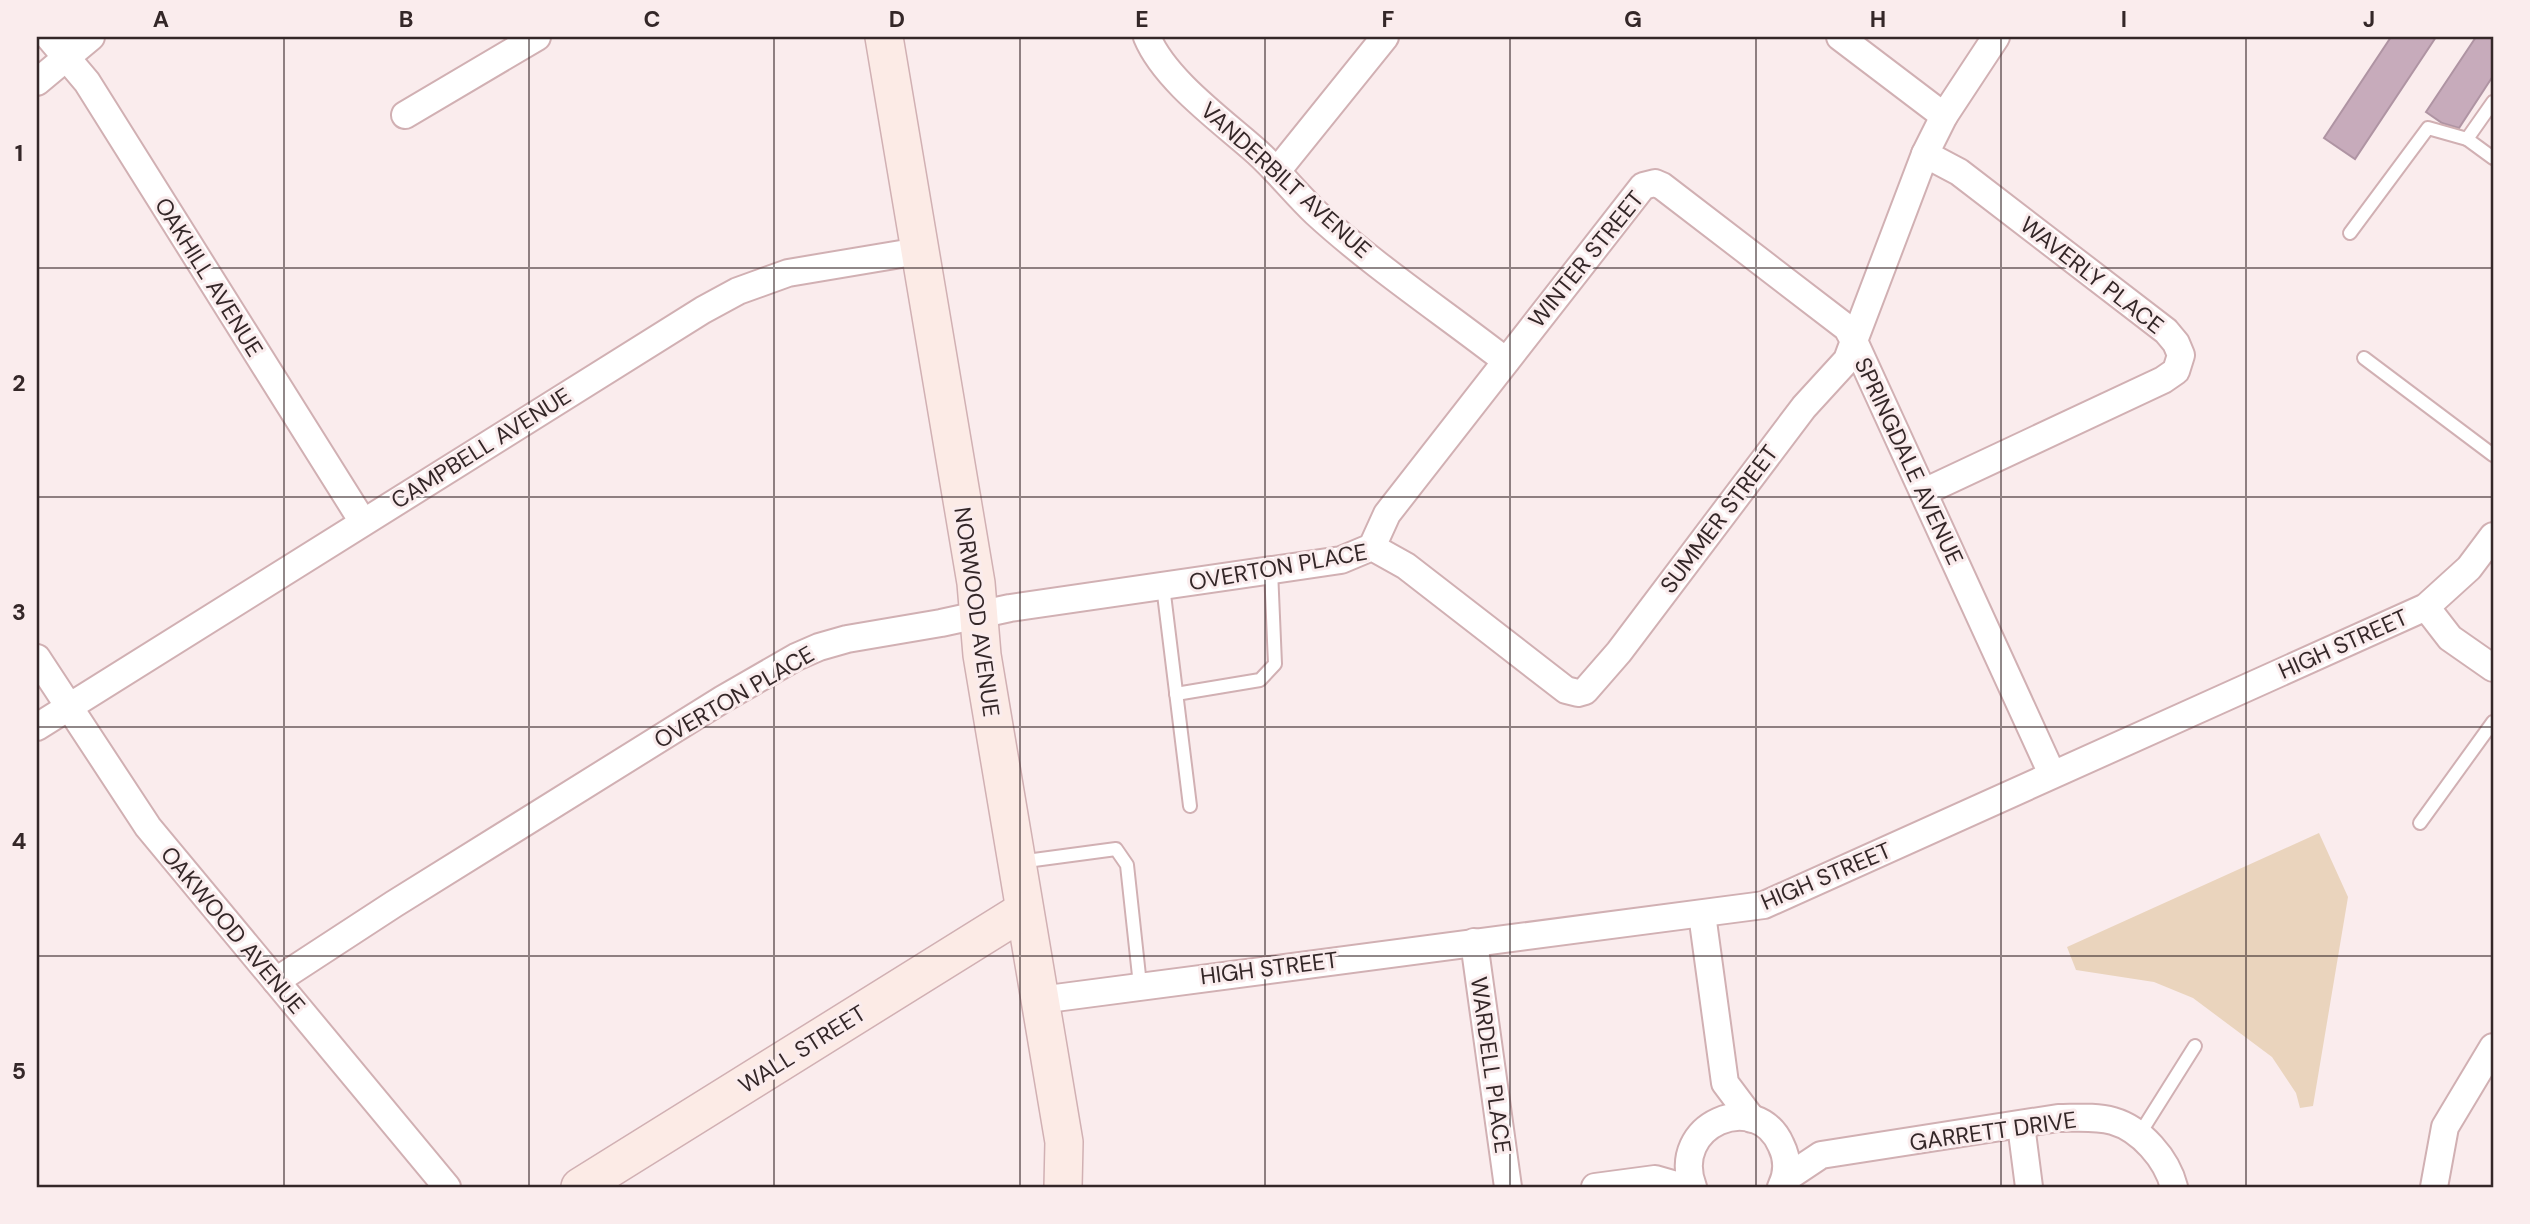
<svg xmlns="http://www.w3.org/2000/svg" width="2530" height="1224" font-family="'DM Sans',sans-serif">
<rect width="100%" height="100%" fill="#faeced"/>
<path fill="#ead4bd" d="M2319,833L2348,897L2313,1106L2300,1108L2296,1093L2272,1057L2193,998L2154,982L2076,970L2067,947Z"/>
<g fill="#c7abbb" stroke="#af94a3" stroke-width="2">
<path d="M2391,37H2436L2355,159L2324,138Z"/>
<path d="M2476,37H2493V76L2459,128L2442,123L2426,112Z"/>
</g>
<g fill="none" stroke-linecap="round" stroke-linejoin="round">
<defs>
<g id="lane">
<path d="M2467,139L2493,158"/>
<path d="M2350,233L2428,128L2467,139L2493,102"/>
<path d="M2364,358L2493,455"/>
<path d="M1163,586L1190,806"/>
<path d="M1176,694L1260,680L1275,664L1271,570"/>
<path d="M2420,823L2493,722"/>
<path d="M1019,862L1116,849L1127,865L1140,985"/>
<path d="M2139,1135L2195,1046"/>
</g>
<g id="street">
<path d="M49,37L87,82L363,522"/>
<path d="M1147,37C1165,80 1221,120 1257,152C1278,171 1295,193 1316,213C1375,267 1443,312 1506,361"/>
<path d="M1840,37L1944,116"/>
<path d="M1996,37L1944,116L1925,154L1854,341L2052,774"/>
<path d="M37,82L91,37"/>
<path d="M405,115L537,37"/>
<path d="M1277,171L1385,37"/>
<path d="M1924,492L2163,380L2176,371L2181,355L2176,343L2166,331L1959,172L1925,154"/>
<path d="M2426,607L2450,638L2493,668"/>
<path d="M37,658L148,827L447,1187"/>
<path d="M37,727L703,310L738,291L788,273L919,251"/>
<path d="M1702,914L1725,1083L1752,1119"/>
<path d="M1474,942L1508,1187"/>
<path d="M276,981L394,904L723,699L796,657L819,647L847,639L941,623L1010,608L1341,560L1372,547L1406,566L1566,690L1578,693L1585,691L1619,652L1804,407L1847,360L1854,341L1847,328L1662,186L1655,183L1643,186L1387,514L1372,547"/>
<path d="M1040,1000L1764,905L2426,607L2469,568L2493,536"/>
<path d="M2021,1125L2029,1187"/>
<path d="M1785,1179L1821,1155L2058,1118C2076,1118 2095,1116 2113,1121C2141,1129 2167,1159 2174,1187"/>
<path d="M1595,1187L1655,1179L1683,1187"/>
<path d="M1693,1187C1669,1125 1756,1088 1781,1145C1788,1159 1788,1173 1781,1187"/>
<path d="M2434,1187L2445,1127L2493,1047"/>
</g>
<g id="secondary">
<path d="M884,37L976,583L982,655L1064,1142L1063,1187"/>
<path d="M580,1187L1023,911"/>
</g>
</defs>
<use href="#lane" stroke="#d1b0b3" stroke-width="16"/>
<use href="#street" stroke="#d1b0b3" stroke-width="30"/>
<use href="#secondary" stroke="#d1b0b3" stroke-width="40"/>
<use href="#lane" stroke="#fff" stroke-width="12"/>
<use href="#street" stroke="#fff" stroke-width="26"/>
<use href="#secondary" stroke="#fcebe6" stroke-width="37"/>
</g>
<path fill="none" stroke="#342728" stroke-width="2" stroke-opacity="0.55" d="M284,37V1187M529,37V1187M774,37V1187M1020,37V1187M1265,37V1187M1510,37V1187M1756,37V1187M2001,37V1187M2246,37V1187M37,268H2493M37,497H2493M37,727H2493M37,956H2493"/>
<g text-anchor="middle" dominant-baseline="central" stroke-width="6" stroke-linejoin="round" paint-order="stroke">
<g font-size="23" fill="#342728" stroke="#faeced">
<text transform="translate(1286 180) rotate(42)">VANDERBILT AVENUE</text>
<text transform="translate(1586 259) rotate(-51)">WINTER STREET</text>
<text transform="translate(2092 275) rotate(38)">WAVERLY PLACE</text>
<text transform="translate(209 277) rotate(58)">OAKHILL AVENUE</text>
<text transform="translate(481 448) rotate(-32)">CAMPBELL AVENUE</text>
<text transform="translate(1909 461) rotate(65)">SPRINGDALE AVENUE</text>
<text transform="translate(1719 519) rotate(-53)">SUMMER STREET</text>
<text transform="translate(1278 567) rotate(-10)">OVERTON PLACE</text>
<text transform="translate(977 612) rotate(82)">NORWOOD AVENUE</text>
<text transform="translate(2343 644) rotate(-24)">HIGH STREET</text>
<text transform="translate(734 697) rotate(-30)">OVERTON PLACE</text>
<text transform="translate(1826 876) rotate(-23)">HIGH STREET</text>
<text transform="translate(233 930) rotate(50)">OAKWOOD AVENUE</text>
<text transform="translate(1269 968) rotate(-7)">HIGH STREET</text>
<text transform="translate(802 1049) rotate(-32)">WALL STREET</text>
<text transform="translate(1491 1065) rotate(82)">WARDELL PLACE</text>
<text transform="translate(1993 1131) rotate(-8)">GARRETT DRIVE</text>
</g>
</g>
<rect width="2530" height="1224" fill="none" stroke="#faeced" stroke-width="77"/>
<rect x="38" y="38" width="2454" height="1148" fill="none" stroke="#342728" stroke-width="2.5"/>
<g font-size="23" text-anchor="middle" font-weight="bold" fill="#342728">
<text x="161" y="27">A</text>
<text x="406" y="27">B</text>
<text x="652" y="27">C</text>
<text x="897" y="27">D</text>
<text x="1142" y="27">E</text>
<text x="1388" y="27">F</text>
<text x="1633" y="27">G</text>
<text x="1878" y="27">H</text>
<text x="2124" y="27">I</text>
<text x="2369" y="27">J</text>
<text x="19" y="161">1</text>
<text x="19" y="391">2</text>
<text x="19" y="620">3</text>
<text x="19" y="849">4</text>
<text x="19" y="1079">5</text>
</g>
</svg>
